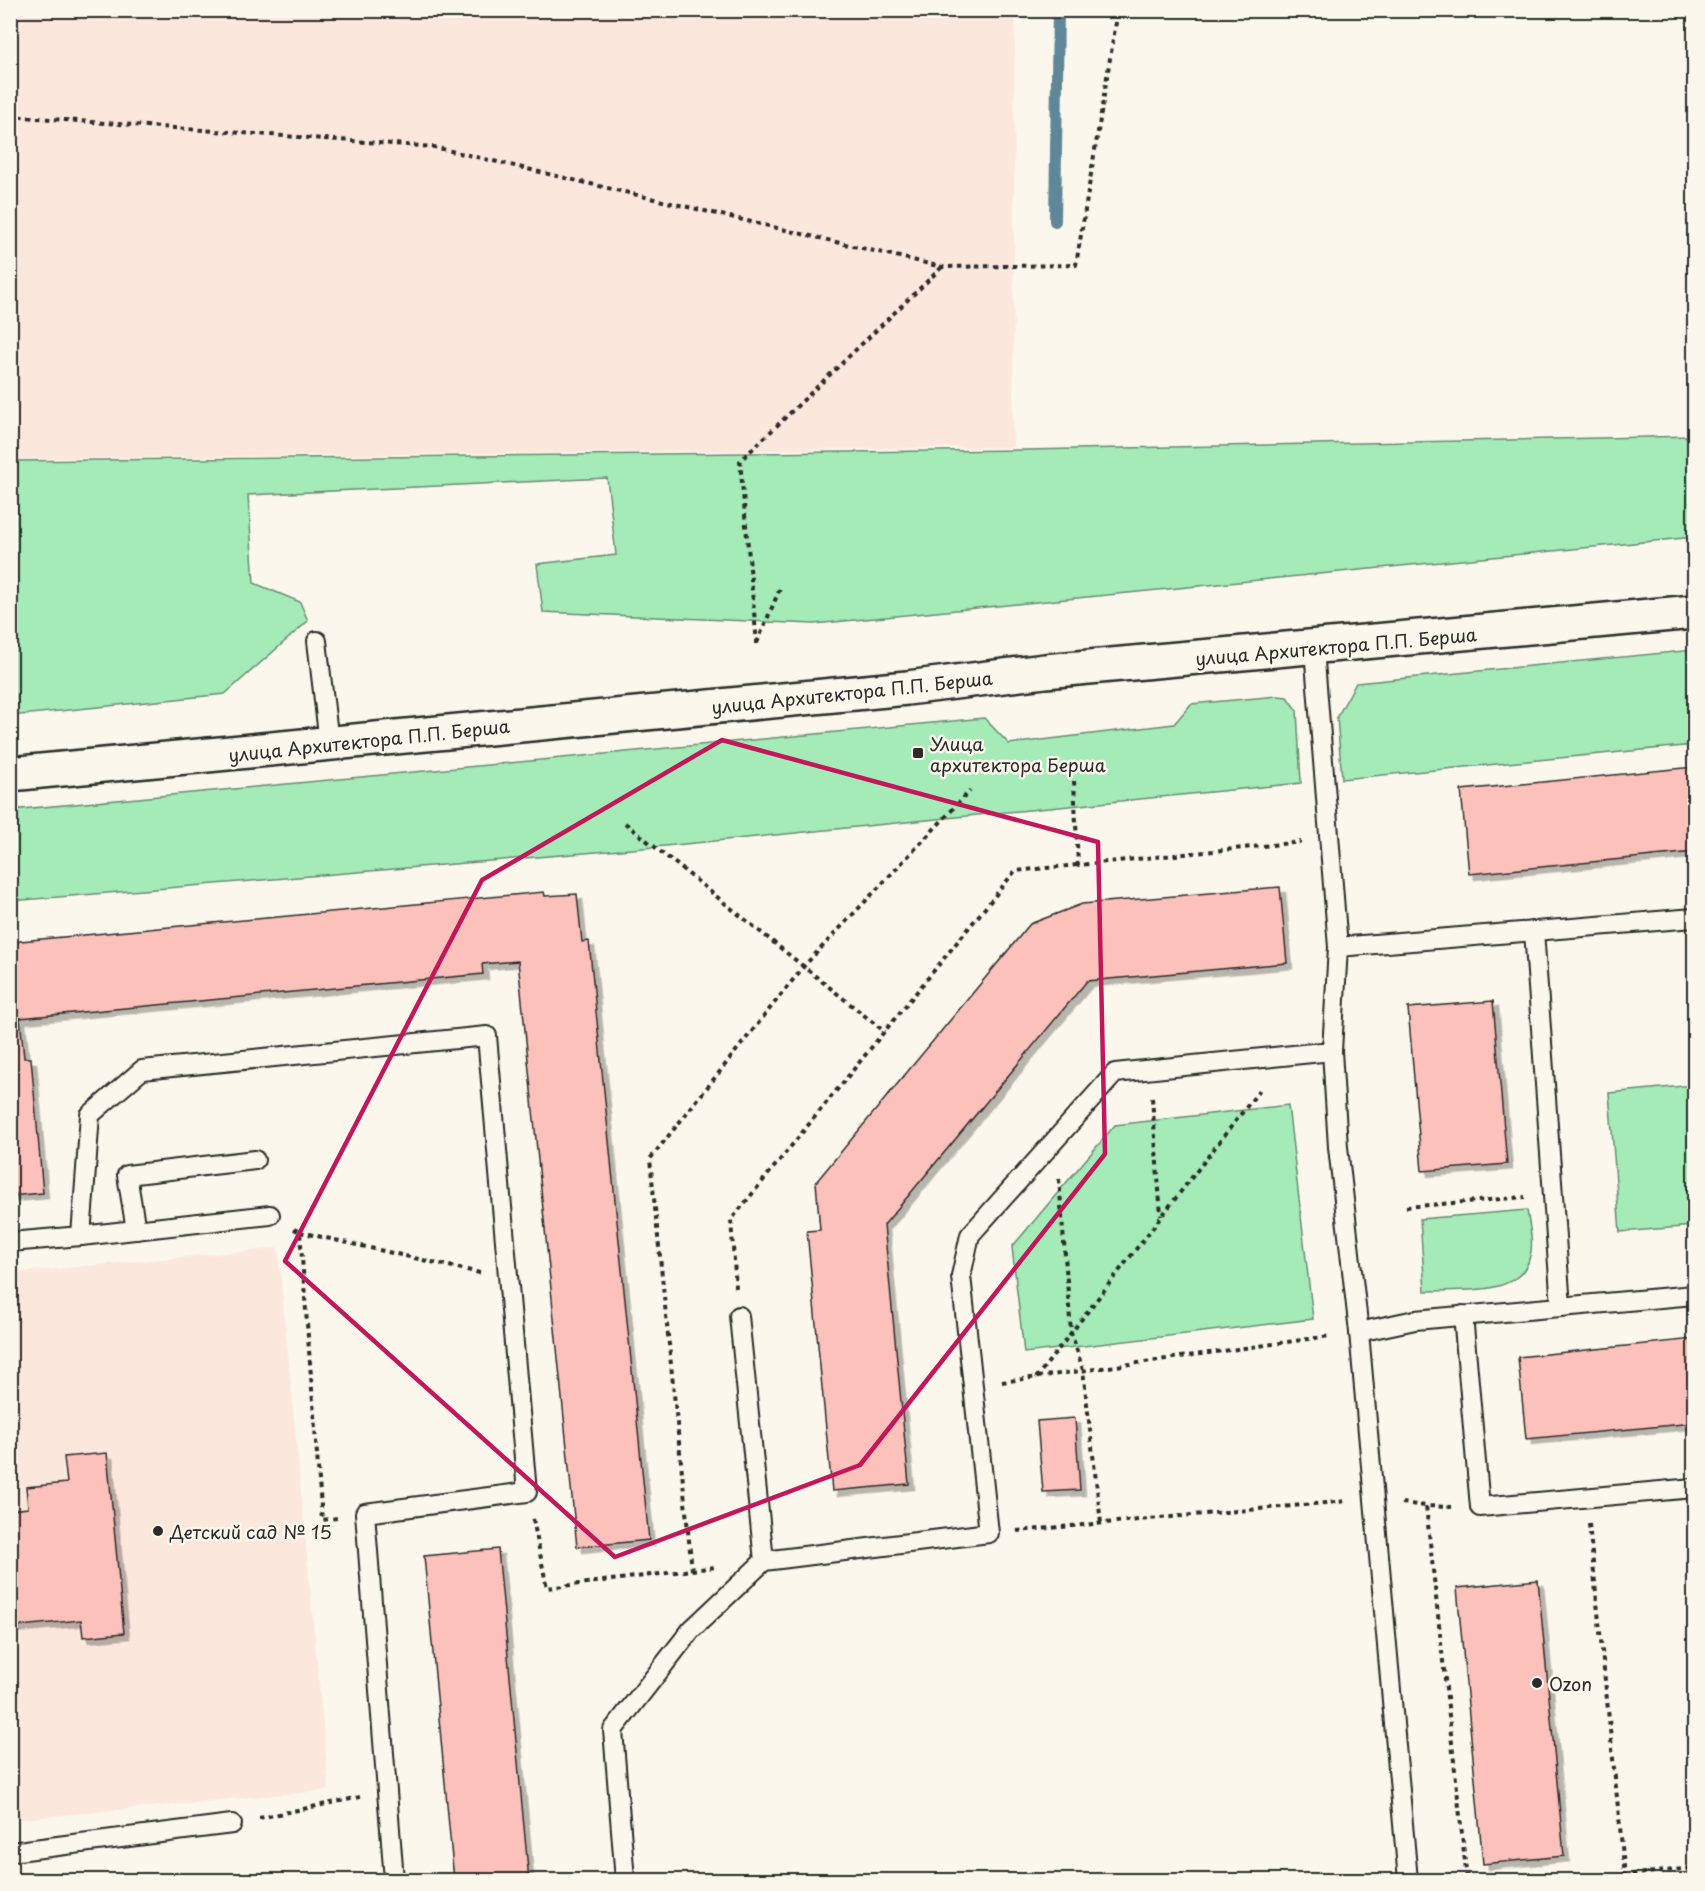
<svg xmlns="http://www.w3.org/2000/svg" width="1705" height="1891" font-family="'Playpen Sans',sans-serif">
<defs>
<filter id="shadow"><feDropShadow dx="5.5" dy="5.5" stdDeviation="0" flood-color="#0004"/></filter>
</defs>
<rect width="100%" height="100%" fill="#fbf7ec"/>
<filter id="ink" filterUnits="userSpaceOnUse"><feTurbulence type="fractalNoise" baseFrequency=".0167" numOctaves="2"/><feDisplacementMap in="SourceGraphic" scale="12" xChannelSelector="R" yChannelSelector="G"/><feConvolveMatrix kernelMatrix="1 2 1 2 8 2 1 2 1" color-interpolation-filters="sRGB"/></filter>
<g filter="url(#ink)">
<g fill="#fce7dd">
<path d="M10,11H1015L1013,447L11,459Z"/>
<path d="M278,1248L329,1790L11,1820V1273Z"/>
</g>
<g fill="#a4ebb8" stroke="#688b72" stroke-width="1.5">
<path d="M1694,436V537L814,624L543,612L537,564L616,555L607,478L248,495L254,583L300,602L308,621L225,694L11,716V461L1027,450Z"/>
<path d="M1694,650V745L1342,779L1337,717L1356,683Z"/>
<path d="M1278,696L1287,697L1297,711L1301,783L644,848L11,901V810L984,718L1009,744L1174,724L1191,704Z"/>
<path d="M1694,1085V1226L1620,1232L1609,1093Z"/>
<path d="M1288,1105L1313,1319L1024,1353L1012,1247L1115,1125Z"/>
<path d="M1527,1210C1529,1224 1534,1243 1530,1256C1521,1298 1458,1289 1425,1291L1420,1219Z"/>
</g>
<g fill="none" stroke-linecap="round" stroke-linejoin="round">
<path stroke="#5f8799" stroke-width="12" d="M1055,221L1058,10"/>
</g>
<g fill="#fdc1bb" stroke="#2b2b2b" stroke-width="1.5" filter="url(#shadow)">
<path d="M1694,767V852L1469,874L1461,790Z"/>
<path d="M1280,887L1287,963L1087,981L884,1225L909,1484L832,1491L807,1231L820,1230L816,1182L1030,924L1082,904Z"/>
<path d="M544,892L545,896L577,894L582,942L589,941L649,1540L577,1547L518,961L482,964L483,974L20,1018L24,1058H31L43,1193L10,1196V942Z"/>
<path d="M1493,1001L1507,1164L1422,1171L1408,1008Z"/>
<path d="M1694,1339V1423L1526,1439L1518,1357Z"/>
<path d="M1075,1418L1080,1490L1043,1492L1037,1421Z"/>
<path d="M107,1453L124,1633L83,1637L81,1620L10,1627V1510L28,1508L26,1487L67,1483L64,1457Z"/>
<path d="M498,1549L529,1880H454L424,1556Z"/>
<path d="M1538,1580L1564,1856L1483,1864L1457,1588Z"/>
</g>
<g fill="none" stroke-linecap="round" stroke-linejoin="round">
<defs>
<g id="lane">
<path d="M317,641L329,743"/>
<path d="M1314,649L1338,947L1332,1051L1338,1147L1359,1332L1408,1880"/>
<path d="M1534,931L1561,1307"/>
<path d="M1338,947L1694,918"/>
<path d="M136,1230L127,1175L255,1160"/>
<path d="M81,1236L270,1215"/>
<path d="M10,1242L81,1236L90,1115L142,1070L487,1036L527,1492L365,1513L394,1880"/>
<path d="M1463,1315L1480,1507L1694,1488"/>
<path d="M739,1316L764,1561"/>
<path d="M1359,1332L1415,1320L1694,1295"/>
<path d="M10,1852L232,1824"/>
<path d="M625,1880L613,1730L691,1630L764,1561L989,1533L961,1276L970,1235L1115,1073L1332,1051"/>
</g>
<path id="secondary" d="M10,774L907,688L1045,671L1694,612"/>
</defs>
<use href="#lane" stroke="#2b2b2b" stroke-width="22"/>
<use href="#secondary" stroke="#2b2b2b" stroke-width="38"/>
<g stroke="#2b2b2b" stroke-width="4" stroke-dasharray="4.5 4.5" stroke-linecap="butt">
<path d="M10,116L434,147L942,267L1076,265L1118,10"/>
<path d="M757,643L781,586"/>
<path d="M757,644L740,461L942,267"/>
<path d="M1074,781L1078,865L1301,842"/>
<path d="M625,823L885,1032"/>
<path d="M1152,1098L1161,1216"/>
<path d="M1059,1179L1071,1332L1083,1370L1101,1523"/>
<path d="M1406,1207L1525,1197"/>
<path d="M294,1229L300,1232L322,1520L337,1518"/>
<path d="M300,1232L480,1273"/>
<path d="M736,1288L731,1220L1015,871L1078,865"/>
<path d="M1036,1378L1262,1087"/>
<path d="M1002,1382L1330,1336"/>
<path d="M1402,1503L1426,1506"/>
<path d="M1452,1507L1426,1506L1467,1880"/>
<path d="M533,1519L547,1588L716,1567"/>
<path d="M1589,1524L1625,1876"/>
<path d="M1017,1531L1347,1501"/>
<path d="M692,1570L650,1159L804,966L970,791"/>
<path d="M259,1818L360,1797"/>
<path d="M1578,1880L1694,1868"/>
</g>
<use href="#lane" stroke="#fbf7ec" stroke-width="18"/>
<use href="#secondary" stroke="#fbf7ec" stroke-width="33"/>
</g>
</g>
<path fill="none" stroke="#c2185b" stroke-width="4.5" stroke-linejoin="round" d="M722,740L1098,842L1105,1154L860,1465L615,1557L285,1261L482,880Z"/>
<g fill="#2b2b2b" stroke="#fbf7ec" stroke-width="2">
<rect x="912" y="747" width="12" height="12" rx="3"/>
<circle cx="158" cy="1531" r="6"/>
<circle cx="1537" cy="1683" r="6"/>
</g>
<g text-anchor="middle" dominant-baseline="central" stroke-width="5" stroke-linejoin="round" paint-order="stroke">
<g font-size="18" fill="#2b2b2b" stroke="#fbf7ec">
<text transform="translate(1336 646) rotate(-5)">улица Архитектора П.П. Берша</text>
<text transform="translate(852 692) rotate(-6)">улица Архитектора П.П. Берша</text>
<text transform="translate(369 740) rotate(-6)">улица Архитектора П.П. Берша</text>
</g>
<g font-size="18" fill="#2b2b2b" stroke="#fbf7ec" text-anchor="start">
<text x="930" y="743">Улица<tspan x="930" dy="21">архитектора Берша</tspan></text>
<text x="170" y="1531">Детский сад № 15</text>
<text x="1549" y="1683">Ozon</text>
</g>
</g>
<rect width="1705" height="1891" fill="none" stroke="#fbf7ec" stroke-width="36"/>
<rect x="18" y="18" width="1669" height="1855" fill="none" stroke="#2b2b2b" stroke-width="2" filter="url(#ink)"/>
</svg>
